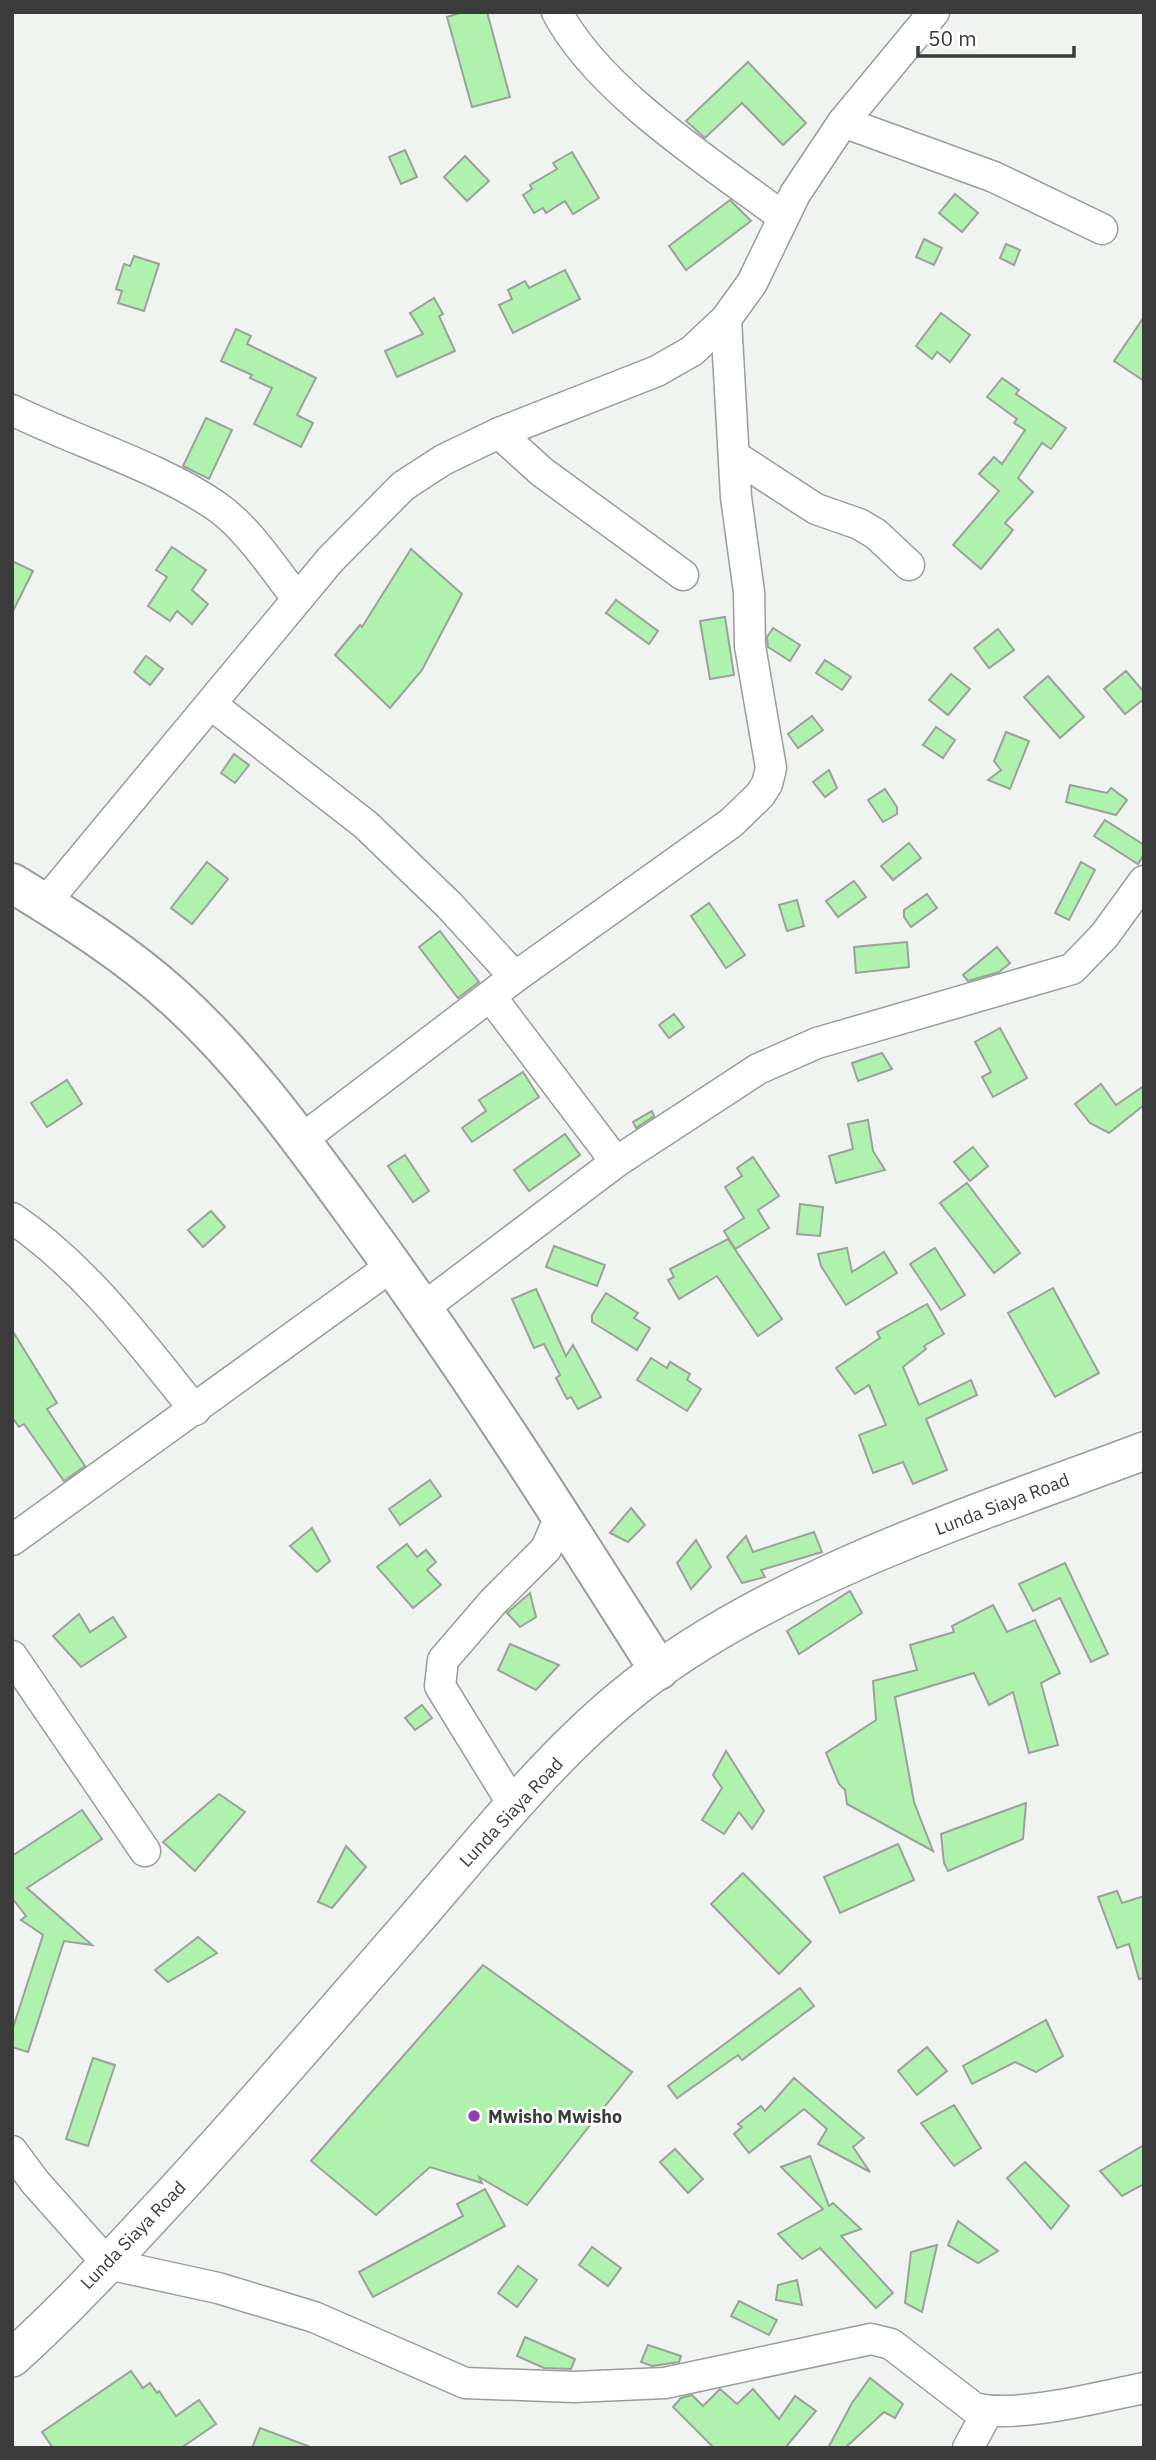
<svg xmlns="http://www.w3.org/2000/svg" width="1156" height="2460" font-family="'IBM Plex Sans',sans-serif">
<rect width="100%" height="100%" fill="#f0f4f0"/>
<g fill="#aff2ae" stroke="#9da09d" stroke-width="2">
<path d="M463,12H487L510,97L472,107L447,17Z"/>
<path d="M748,62L806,123L783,145L742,103L705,138L686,121Z"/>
<path d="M405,150L417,177L401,184L389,157Z"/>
<path d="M572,152L599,198L573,214L565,201L546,213L543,208L534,213L523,195L532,189L530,185L557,169L553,163Z"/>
<path d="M465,156L489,181L467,201L444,177Z"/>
<path d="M955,194L978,213L962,232L939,213Z"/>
<path d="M730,200L751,221L686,270L669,246Z"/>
<path d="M924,239L942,248L934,265L916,257Z"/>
<path d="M1006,244L1020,250L1014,265L1000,258Z"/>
<path d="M134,256L159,264L144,311L118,303L122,291L116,289L124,264L130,266Z"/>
<path d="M565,270L580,299L513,333L499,305L512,299L508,290L525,281L529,288Z"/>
<path d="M434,298L443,314L439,316L455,351L397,377L385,351L423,334L410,313Z"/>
<path d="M941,313L970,335L950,362L937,352L932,359L916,346Z"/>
<path d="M1144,317V381L1114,361Z"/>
<path d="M236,329L251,336L247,344L316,378L297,415L313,423L301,447L254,424L272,388L250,378L252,375L221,361Z"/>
<path d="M1002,378L1019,390L1016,394L1066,428L1051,449L1042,443L1018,478L1033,492L1005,523L1013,530L981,569L953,545L999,491L979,474L994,457L1002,464L1025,430L1014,423L1017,419L987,397Z"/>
<path d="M206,418L232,430L209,479L183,466Z"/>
<path d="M172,547L206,570L192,590L208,604L192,624L177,611L170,621L148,606L167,577L156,570Z"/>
<path d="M411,549L462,594L422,670L390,708L335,655L360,625L362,627Z"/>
<path d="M12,561L33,571L12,613Z"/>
<path d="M616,600L658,631L649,644L606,613Z"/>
<path d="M725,617L734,675L710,679L700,621Z"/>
<path d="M773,628L800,645L790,661L768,647L767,637Z"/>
<path d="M998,629L1014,650L989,668L974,648Z"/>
<path d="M146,656L163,669L150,685L134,672Z"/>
<path d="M825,660L851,677L842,690L816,673Z"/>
<path d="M1126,671L1144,692V699L1125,714L1104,689Z"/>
<path d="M951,674L970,689L948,715L929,700Z"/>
<path d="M1048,676L1084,717L1060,738L1024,697Z"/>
<path d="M812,716L823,730L798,748L788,734Z"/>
<path d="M936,727L955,740L943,758L923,745Z"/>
<path d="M1006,732L1029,741L1010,789L988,780L1001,770L994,761Z"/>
<path d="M234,754L249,765L235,783L221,773Z"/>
<path d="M829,770L837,788L825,797L813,782Z"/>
<path d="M1070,785L1107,793L1111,788L1127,800L1116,815L1066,802Z"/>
<path d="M885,789L897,807V814L883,822L868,800Z"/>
<path d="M1105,820L1144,845V854L1138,864L1094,836Z"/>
<path d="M909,843L921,858L893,880L881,866Z"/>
<path d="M207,862L228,879L192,924L171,908Z"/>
<path d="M1081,862L1095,870L1069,920L1055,913Z"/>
<path d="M854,881L866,897L838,917L826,901Z"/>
<path d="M927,894L937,908L911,927L904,917V910Z"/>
<path d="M797,900L804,926L787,931L779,905Z"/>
<path d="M709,903L745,955L726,968L691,916Z"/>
<path d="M440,931L479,982L458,998L419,947Z"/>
<path d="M907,942L909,967L856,973L854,947Z"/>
<path d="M997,947L1010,963L999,972L968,981L963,975Z"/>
<path d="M674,1014L684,1027L669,1038L659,1025Z"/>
<path d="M1000,1028L1027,1078L993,1097L982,1077L991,1072L975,1042Z"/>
<path d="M882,1053L892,1069L858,1081L852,1063Z"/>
<path d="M523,1072L539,1097L472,1142L462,1128L486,1111L479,1100Z"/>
<path d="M67,1080L82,1104L47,1127L31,1103Z"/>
<path d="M1101,1084L1116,1105L1144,1086V1105L1109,1133L1090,1123L1075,1104Z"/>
<path d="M652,1111L654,1116L636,1128L633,1122Z"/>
<path d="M868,1120L873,1151L885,1170L836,1183L829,1156L853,1149L848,1124Z"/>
<path d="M565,1134L580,1155L529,1191L514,1170Z"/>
<path d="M973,1147L988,1166L970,1181L954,1162Z"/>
<path d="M405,1155L429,1191L413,1202L388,1166Z"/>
<path d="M753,1157L779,1196L758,1210L769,1228L735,1249L724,1231L744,1218L725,1187L742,1176L737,1168Z"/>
<path d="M967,1183L1020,1253L994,1273L940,1203Z"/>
<path d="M800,1204L823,1207L820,1236L797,1234Z"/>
<path d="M211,1211L225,1227L203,1247L188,1230Z"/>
<path d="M728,1239L782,1319L758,1336L717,1276L679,1299L668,1280L674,1277L670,1269Z"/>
<path d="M554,1246L605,1265L597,1286L546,1267Z"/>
<path d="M847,1248L852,1272L884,1252L897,1273L846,1305L821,1266L818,1254Z"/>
<path d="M935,1248L965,1295L941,1310L910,1264Z"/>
<path d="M1053,1288L1099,1373L1055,1397L1008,1313Z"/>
<path d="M536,1289L566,1356L573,1345L601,1397L578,1409L571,1397L567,1399L556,1378L560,1375L544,1344L534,1348L512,1299Z"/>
<path d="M606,1293L638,1313L634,1318L650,1328L637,1350L592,1322V1315Z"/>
<path d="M927,1304L944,1334L924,1346L926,1349L903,1367L919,1405L971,1380L977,1395L926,1419L947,1470L913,1484L903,1462L873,1473L859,1435L886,1425L869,1385L855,1394L836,1368L880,1338L877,1332Z"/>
<path d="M12,1330L57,1403L47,1409L85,1466L64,1481L24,1424L19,1427L12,1417Z"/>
<path d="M651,1358L667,1368L670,1362L690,1374L687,1380L701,1389L687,1411L637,1380Z"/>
<path d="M430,1480L441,1496L400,1525L389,1509Z"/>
<path d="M631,1508L645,1525L628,1542L610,1533Z"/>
<path d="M312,1528L330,1561L317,1572L290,1546Z"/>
<path d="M814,1532L822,1552L761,1570L765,1577L742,1583L727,1557L746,1536L753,1552Z"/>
<path d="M696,1540L711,1567L691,1589L677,1563Z"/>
<path d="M407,1544L417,1557L426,1550L436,1562L427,1570L441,1585L413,1608L377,1567Z"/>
<path d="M1065,1563L1108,1654L1091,1662L1060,1598L1033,1611L1019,1584Z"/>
<path d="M850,1591L862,1613L799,1654L787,1631Z"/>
<path d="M530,1593L536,1617L520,1627L507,1613Z"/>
<path d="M993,1605L1007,1632L1035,1620L1060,1673L1041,1683L1058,1745L1029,1753L1013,1692L989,1705L974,1673L895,1697L914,1802L933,1851L847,1804L845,1790L839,1784L826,1753L876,1720L873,1681L917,1670L910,1645L954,1632L952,1626Z"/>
<path d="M79,1614L90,1632L113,1617L126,1637L81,1667L53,1636Z"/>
<path d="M510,1644L559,1665L536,1690L498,1670Z"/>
<path d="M422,1705L432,1718L415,1730L405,1718Z"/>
<path d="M726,1751L764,1811L752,1829L739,1812L724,1834L702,1820L722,1788L713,1775Z"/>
<path d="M219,1794L245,1812L195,1871L163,1842Z"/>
<path d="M1026,1803L1023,1839L948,1871L944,1863L941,1834Z"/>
<path d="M82,1810L102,1839L27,1888L92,1945L64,1941L28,2052L12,2047V2031L43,1935L21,1920L26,1916L12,1898V1856Z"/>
<path d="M898,1844L914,1880L840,1913L824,1877Z"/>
<path d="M346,1846L366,1867L332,1908L318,1902Z"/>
<path d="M743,1873L811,1942L779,1974L711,1904Z"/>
<path d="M1117,1891L1122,1903L1144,1896V1978L1139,1979L1129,1944L1117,1948L1098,1897Z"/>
<path d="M198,1937L217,1953L168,1982L155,1970Z"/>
<path d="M483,1965L632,2072L527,2205L479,2177L482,2183L430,2167L376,2215L311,2161Z"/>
<path d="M800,1988L814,2006L742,2060L738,2055L677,2098L668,2086Z"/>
<path d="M1046,2020L1063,2056L1036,2072L1015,2062L972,2084L963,2066Z"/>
<path d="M927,2047L947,2071L917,2095L898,2071Z"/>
<path d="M93,2058L115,2065L88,2146L66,2139Z"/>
<path d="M794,2078L864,2138L853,2147L870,2172L818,2144L827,2129L804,2109L749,2153L734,2134L742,2127L738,2124L761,2106L765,2111Z"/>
<path d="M954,2105L981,2148L954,2166L921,2123Z"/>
<path d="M1144,2145V2184L1122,2196L1100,2171Z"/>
<path d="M675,2149L703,2179L688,2193L660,2162Z"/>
<path d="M810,2156L829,2206L833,2203L861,2229L841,2236L893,2293L876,2308L820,2248L802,2259L778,2234L823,2209L781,2167Z"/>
<path d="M1025,2162L1069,2206L1051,2229L1007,2178Z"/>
<path d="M485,2189L505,2226L373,2297L359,2272L463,2216L457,2204Z"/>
<path d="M958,2221L998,2251L978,2263L948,2245Z"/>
<path d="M937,2245L922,2312L905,2303L911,2252Z"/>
<path d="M592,2247L621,2268L608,2286L579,2265Z"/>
<path d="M518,2266L537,2280L517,2307L498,2293Z"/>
<path d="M797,2280L802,2305L776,2300L778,2285Z"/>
<path d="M739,2301L777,2320L769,2335L731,2316Z"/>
<path d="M525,2337L575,2359L571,2369L544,2368L517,2356Z"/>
<path d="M648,2345L681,2356L679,2362L652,2366L641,2362Z"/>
<path d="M131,2371L143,2388L150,2383L157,2393L159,2391L176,2416L199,2400L216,2424L181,2448H53L42,2432Z"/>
<path d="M870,2378L903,2404L895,2418L884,2412L845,2448H828L852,2403Z"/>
<path d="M720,2389L737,2404L753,2389L779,2419L795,2396L816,2411L785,2448H714L673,2407L681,2398L692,2395L703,2406Z"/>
<path d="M260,2428L308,2446L307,2448H252Z"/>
</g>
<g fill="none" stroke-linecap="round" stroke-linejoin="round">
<defs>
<g id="minor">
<path d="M557,12C598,91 711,163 783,217"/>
<path d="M843,122L994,177L1102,229"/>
<path d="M12,410C75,441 160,467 216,506C248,528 273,568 297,598"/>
<path d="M499,433L542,472L683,575"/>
<path d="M736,457L816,509L859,524L876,534L909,565"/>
<path d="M212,705L366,825L449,905L515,977"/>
<path d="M45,903L330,560L403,486L443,460L499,433L657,371L692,351L726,319L752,283L795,194L843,122L934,12"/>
<path d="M491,997L616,1162"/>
<path d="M301,1140L515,977L731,823L760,795L767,784L771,768L750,646L749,592L736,497L726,319"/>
<path d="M12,1218C86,1268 140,1342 195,1410"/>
<path d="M423,1308L616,1162L758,1069L817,1043L1072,969L1104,936L1144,881"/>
<path d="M12,1540L393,1265"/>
<path d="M12,1656L145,1851"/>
<path d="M514,1806L440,1686L443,1660L493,1602L546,1549L561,1514"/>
<path d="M12,2151L35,2182L108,2264L218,2288L314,2317L465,2383L574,2387L665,2383L871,2339L891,2344L974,2408C1017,2419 1099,2397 1144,2388"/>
<path d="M968,2448L988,2411"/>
</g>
<path id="major" d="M12,2358C67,2309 118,2253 168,2199C254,2106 336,2010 419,1915C483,1841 547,1760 622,1698C763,1581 974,1515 1144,1451"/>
<path id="highway" d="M12,883C68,917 127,954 176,999C246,1063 302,1141 358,1218C465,1364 562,1517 659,1670"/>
</defs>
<use href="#minor" stroke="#9a9d9a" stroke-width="33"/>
<use href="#major" stroke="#9a9d9a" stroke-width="40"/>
<use href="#highway" stroke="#9a9d9a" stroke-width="42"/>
<use href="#minor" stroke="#fff" stroke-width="30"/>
<use href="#major" stroke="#fff" stroke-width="37"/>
<use href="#highway" stroke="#fff" stroke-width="38"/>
</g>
<circle fill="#933fae" stroke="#fff" stroke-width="2.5" cx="474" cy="2116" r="7"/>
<g text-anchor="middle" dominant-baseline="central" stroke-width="5" stroke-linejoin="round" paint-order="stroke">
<g font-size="18" fill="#3a3b3a" stroke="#fff">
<text transform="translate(1002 1504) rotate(-21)">Lunda Siaya Road</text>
<text transform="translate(511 1812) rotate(-47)">Lunda Siaya Road</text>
<text transform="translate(133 2235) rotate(-46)">Lunda Siaya Road</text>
</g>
<g font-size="18" font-weight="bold" fill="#3a3b3a" stroke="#fff" text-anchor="start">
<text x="488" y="2116">Mwisho Mwisho</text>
</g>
</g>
<rect width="1156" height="2460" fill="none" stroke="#3a3b3a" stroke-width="28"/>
<path d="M918 46v10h156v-10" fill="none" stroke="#3a3b3a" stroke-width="3.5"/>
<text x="928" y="46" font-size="21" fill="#3a3b3a" stroke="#ffffff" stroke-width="5" paint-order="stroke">50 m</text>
</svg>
